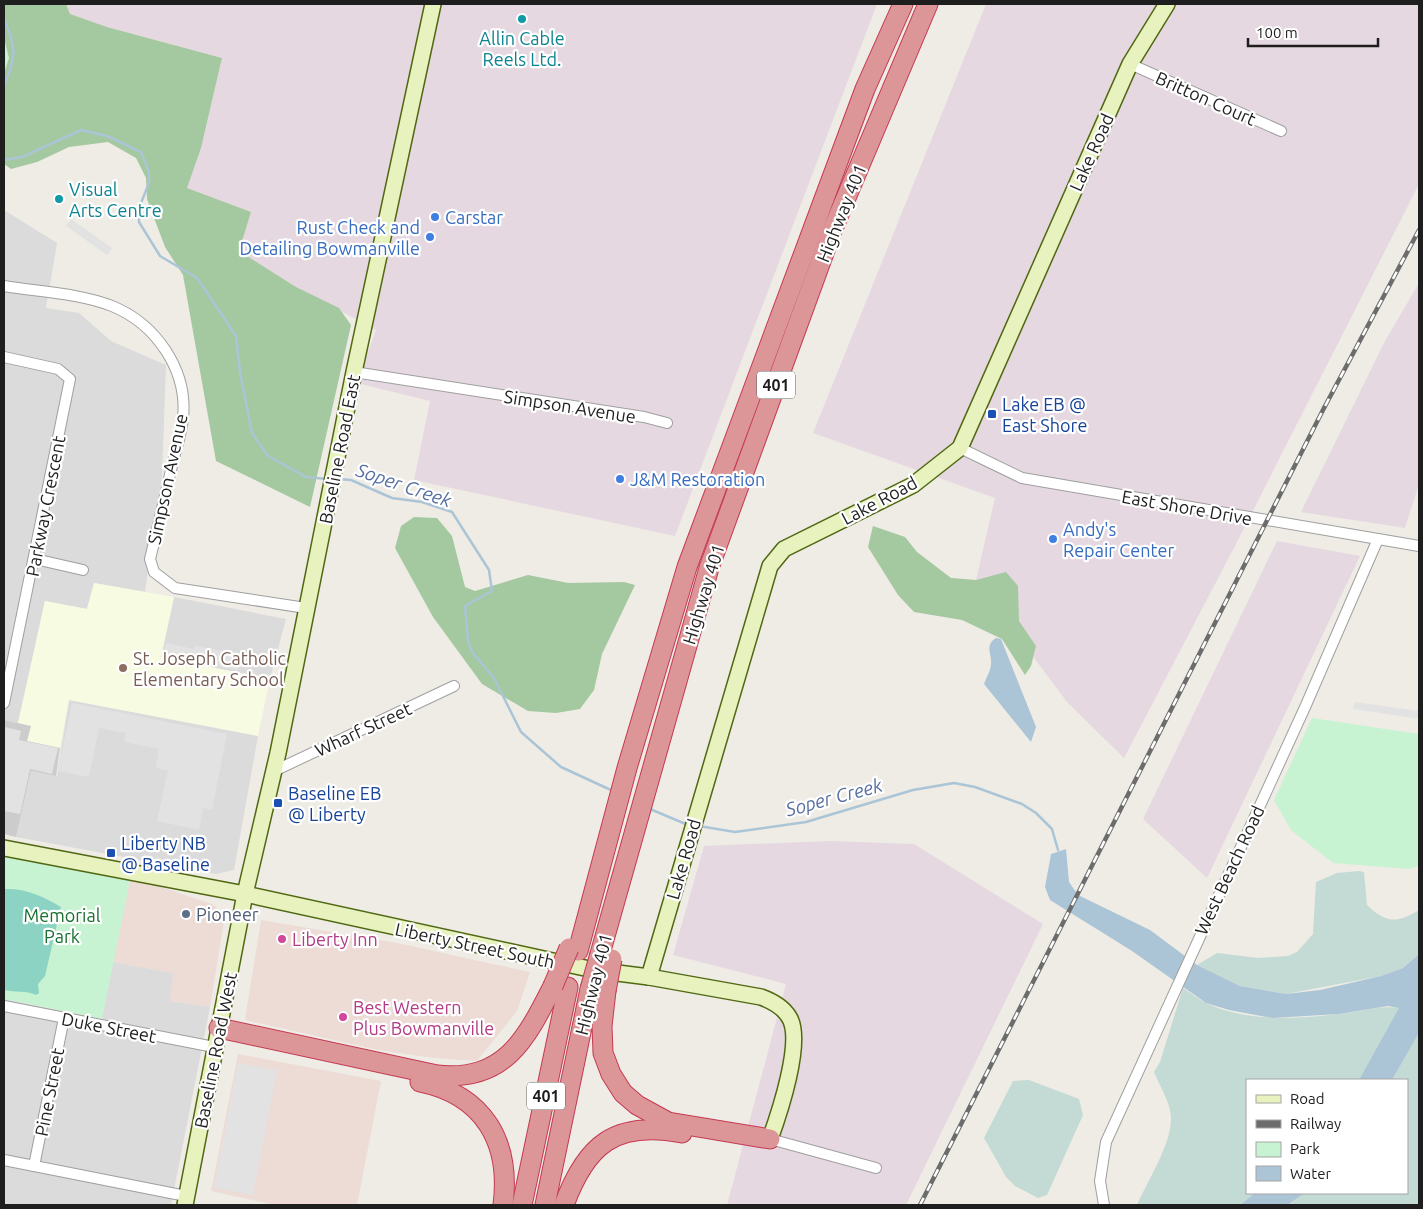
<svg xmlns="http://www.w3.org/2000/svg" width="1423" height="1209" font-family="Ubuntu,sans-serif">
<rect width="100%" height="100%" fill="#eeece5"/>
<g fill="#dcdbdb">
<path d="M4,210L57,243L46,308L79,313L111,341L166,365L162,477L145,592L94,583L87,609L45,601L18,723L4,720Z"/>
<path d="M174,597L286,619L270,679L161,657Z"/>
<path d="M69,700L258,736L234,870L216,874L16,837L31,771L57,776Z"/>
<path d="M113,962L174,973L170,1001L210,1007L171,1205H4V999L101,1019Z"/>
</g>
<g fill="#eddbd6">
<path d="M130,880L146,882L212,904L225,915L210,1007L170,1001L173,973L113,962Z"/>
<path d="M261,920L397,943L530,972L517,1011L477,1061L434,1058L378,1050L245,1020Z"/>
<path d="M238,1054L381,1081L357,1205H276L211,1191Z"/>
</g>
<g fill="#e6d8e1">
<path d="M66,4H877L675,536L414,480L430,401L357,383L376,330L296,287L238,251L251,212L186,188L201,148L222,58L107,27L70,14Z"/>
<path d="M986,4H1419V184L1237,542L1124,758L1067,702L976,580L995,498L813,433Z"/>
<path d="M1419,283V484L1405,528L1301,512L1385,341Z"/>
<path d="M1277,541L1360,556L1207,878L1143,819Z"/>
<path d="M830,841L914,844L1043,924L906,1205H727L786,984L673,955L704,846Z"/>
</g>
<path fill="#f7fbe1" d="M94,583L174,597L161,657L270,679L258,736L69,700L60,748L27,741L30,726L18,723L45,601L87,609Z"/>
<path fill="#ccc" d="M4,720L31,726L27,741L60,748L56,776L31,771L16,837L4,834Z"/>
<g fill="#a4c89f">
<path d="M4,4H66L70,14L107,27L222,58L201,148L187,188L251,212L239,251L296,287L339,308L351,325L310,507L216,461L183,275L165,247L147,199L146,178L136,158L108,142L69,147L37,162L11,169L4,164Z"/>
<path d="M414,517L437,518L452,536L465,587L475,591L528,575L568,583L624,582L635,585L602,654L594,690L580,709L556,713L528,711L482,684L433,617L395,548L401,526Z"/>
<path d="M873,526L905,537L917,552L951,578L976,580L1006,572L1018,586L1019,621L1036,646L1031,666L1025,675L1002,639L962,620L914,612L898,595L868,547Z"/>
</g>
<g fill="#c4dad4">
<path d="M1359,871L1364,872L1367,905C1386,923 1396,924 1419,910V954L1403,968L1381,976L1286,994L1240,986L1197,965L1217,953L1258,958L1288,956L1297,952L1313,934L1316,882L1337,873Z"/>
<path d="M1183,988C1191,993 1198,999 1206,1003C1245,1022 1296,1019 1339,1014C1359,1012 1379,1005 1400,1008L1359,1080H1247V1193H1255L1240,1205H1137C1147,1182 1171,1145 1171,1119C1171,1103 1160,1087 1154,1072L1160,1062Z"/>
<path d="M1419,1033V1205H1289L1305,1193H1407V1080H1392Z"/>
<path d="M1029,1080L1079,1099L1083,1115L1047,1195L1038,1198L1015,1186L1006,1177L984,1138L1013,1081Z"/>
</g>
<g fill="#c7f3d2">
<path d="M4,38L9,58L4,74Z"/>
<path d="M1312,718L1419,734V866L1410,869L1333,863L1291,830L1274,800Z"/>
<path d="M4,854L130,880L102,1019L4,999Z"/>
</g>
<path fill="#8dd3c4" d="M4,889C25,888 43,896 61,907L45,976L38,984L39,993L36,995C26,990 15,993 4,990Z"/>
<g fill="#e2e2e2">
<path d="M71,219L112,248L107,255L66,226Z"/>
<path d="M166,643L194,649L195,646L242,654L238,670L164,656Z"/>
<path d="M1355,702L1419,711V719L1353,709Z"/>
<path d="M72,703L227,734L212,810L203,808L199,830L157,821L168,770L156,768L159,749L124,742L126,733L99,728L89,777L58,771Z"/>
<path d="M4,727L21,731L19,740L58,748L52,774L30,769L20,814L4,811Z"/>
<path d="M238,1063L277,1070L253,1195L214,1188Z"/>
</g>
<g fill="#abc5d6">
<path d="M996,638L1001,639L1036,727L1031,742L984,684C986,678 991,670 991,664C992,653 984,646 996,638Z"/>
<path d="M1066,849L1069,882L1078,895L1150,930L1197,965L1240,986L1286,994L1320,990L1381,976L1403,968L1419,954V1033L1392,1080H1359L1399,1008L1388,1006L1339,1014L1272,1018L1229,1010L1206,1003L1132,951L1050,900L1045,887L1051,854Z"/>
<path d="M1255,1193H1305L1288,1205H1240Z"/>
</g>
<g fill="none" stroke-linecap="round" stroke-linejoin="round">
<g stroke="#abc5d6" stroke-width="2.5">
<path d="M4,18C16,51 17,53 4,86"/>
<path d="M4,160L22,157L81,130L107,136L141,152L149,172V183L139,208V222L160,256L197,278L236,336L240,372L252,433L268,456L306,477L328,479"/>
<path d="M338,479L351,480L392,498L422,502L452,512L489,570L492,591L465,606L468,641L472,652L494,678L521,732L561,767L613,791"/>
<path d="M650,809L688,825"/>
<path d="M699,826L735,832L806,822L913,790L954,783L975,787L1022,804L1036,813L1052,829L1058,850"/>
</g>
<defs>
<g id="street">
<path d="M1130,64L1281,131"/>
<path d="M4,286C39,292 79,293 112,306C156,324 188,370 183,418C182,433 176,448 173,462C165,495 158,527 150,559L154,572L175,588L306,608"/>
<path d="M4,357L58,369L70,379L4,703"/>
<path d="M354,372L644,417L667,423"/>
<path d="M960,448L1022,478L1419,546"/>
<path d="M35,559L83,570"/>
<path d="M272,772L454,686"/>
<path d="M4,1006L214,1047"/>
<path d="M770,1139L876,1168"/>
<path d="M4,1160L186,1196"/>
<path d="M34,1166L64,1018"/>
<path d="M1104,1205L1100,1181L1106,1142L1306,705L1378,539"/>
</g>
<g id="secondary">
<path d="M4,848L245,894L594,970L649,977L761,997C772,1001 783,1007 789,1017C804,1040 779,1114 770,1139"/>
<path d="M649,977L770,566L784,549L913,485L960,448L1130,64L1167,4"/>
<path d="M185,1205L245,894L278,753L354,372L433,4"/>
</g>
<g id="highway">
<path d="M578,951L627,768L687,567L865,89L903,4"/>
<path d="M600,954L709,568L832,231L928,4"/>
<path d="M606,991L602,1026L603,1053L611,1074L623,1093L637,1105L668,1122L770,1139"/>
<path d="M219,1028L437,1075C505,1082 526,1039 553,986"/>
<path d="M420,1082C484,1095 511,1142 503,1205"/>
<path d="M522,1205L568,987"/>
<path d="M545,1205L590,989"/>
<path d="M564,1205C586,1145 615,1120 682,1133"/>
</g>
</defs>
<use href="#street" stroke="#9f9f9f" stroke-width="12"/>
<use href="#secondary" stroke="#506812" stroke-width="18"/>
<use href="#highway" stroke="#c53952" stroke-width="21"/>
<use href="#street" stroke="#fff" stroke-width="10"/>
<use href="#secondary" stroke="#e7f2bf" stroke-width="15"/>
<use href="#highway" stroke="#dc9697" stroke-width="19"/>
<defs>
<path id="rail" d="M920,1205L1324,408L1419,230"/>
</defs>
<use href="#rail" stroke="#6c6c6c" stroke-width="4.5"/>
<use href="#rail" stroke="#fff" stroke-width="2.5" stroke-dasharray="8" stroke-linecap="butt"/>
<defs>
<g id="highway-bridge">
<path d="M553,986L569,948"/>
<path d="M590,989L600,954"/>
<path d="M606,991L612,959"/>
</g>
</defs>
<use href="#highway-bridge" stroke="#c53952" stroke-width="21" stroke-linecap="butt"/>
<use href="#highway-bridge" stroke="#dc9697" stroke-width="19"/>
</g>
<g fill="#0f9aa8" stroke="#fff" stroke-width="2">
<circle cx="522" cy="19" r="5"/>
<circle cx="59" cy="199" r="5"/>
</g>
<g fill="#3f7fe0" stroke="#fff" stroke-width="2">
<circle cx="435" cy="217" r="5"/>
<circle cx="430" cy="237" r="5"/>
<circle cx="620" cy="479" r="5"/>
<circle cx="1053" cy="539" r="5"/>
</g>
<g fill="#1a4fb4" stroke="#fff" stroke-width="2">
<rect x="987" y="409" width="10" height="10" rx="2.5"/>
<rect x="273" y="798" width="10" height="10" rx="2.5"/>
<rect x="106" y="848" width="10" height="10" rx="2.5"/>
</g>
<circle fill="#8d6e63" stroke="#fff" stroke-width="2" cx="123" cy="668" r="5"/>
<circle fill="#5c6f8a" stroke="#fff" stroke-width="2" cx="186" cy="914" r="5"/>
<g fill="#d1479c" stroke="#fff" stroke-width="2">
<circle cx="282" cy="939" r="5"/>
<circle cx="343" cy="1017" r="5"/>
</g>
<g text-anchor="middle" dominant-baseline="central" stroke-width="4.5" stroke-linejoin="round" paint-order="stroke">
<g fill="#fff" stroke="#626262" stroke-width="1">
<rect x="757" y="371.5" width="38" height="27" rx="4"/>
<rect x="527" y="1082.5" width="38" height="27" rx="4"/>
</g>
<g font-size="16" font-weight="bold" fill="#1e1e1e">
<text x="776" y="385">401</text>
<text x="546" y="1096">401</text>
</g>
<g font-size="18" fill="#0d838f" stroke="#fff">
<text x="522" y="38">Allin Cable<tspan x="522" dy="21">Reels Ltd.</tspan></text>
<text x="69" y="189" text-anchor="start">Visual<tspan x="69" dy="21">Arts Centre</tspan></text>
</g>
<g font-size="18" fill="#1e1e1e" stroke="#fff">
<text transform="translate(1206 98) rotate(24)">Britton Court</text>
<text transform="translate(1091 152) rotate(-66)">Lake Road</text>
<text transform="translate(841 213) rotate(-68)">Highway 401</text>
<text transform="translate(570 406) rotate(9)">Simpson Avenue</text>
<text transform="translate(339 449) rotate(-79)">Baseline Road East</text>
<text transform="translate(167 479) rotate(-78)">Simpson Avenue</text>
<text transform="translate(879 500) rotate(-28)">Lake Road</text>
<text transform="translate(45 506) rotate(-79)">Parkway Crescent</text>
<text transform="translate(1187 507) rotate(10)">East Shore Drive</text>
<text transform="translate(703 594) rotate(-73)">Highway 401</text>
<text transform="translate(363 729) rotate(-25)">Wharf Street</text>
<text transform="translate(683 859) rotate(-74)">Lake Road</text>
<text transform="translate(1229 870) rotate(-65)">West Beach Road</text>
<text transform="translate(475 945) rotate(12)">Liberty Street South</text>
<text transform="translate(593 984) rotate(-76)">Highway 401</text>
<text transform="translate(109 1027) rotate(11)">Duke Street</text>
<text transform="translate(215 1050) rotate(-79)">Baseline Road West</text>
<text transform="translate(49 1092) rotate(-79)">Pine Street</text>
</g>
<g font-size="18" fill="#366cbe" stroke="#fff" text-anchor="start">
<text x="445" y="217">Carstar</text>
<text x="420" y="227" text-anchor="end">Rust Check and<tspan x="420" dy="21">Detailing Bowmanville</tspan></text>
<text x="630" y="479">J&amp;M Restoration</text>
<text x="1063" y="529">Andy's<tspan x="1063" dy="21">Repair Center</tspan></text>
</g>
<g font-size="18" fill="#164399" stroke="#fff" text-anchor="start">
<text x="1002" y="404">Lake EB @<tspan x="1002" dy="21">East Shore</tspan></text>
<text x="288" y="793">Baseline EB<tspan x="288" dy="21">@ Liberty</tspan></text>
<text x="121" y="843">Liberty NB<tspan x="121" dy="21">@ Baseline</tspan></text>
</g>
<g font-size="18" fill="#785e54" stroke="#fff" text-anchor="start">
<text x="133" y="658">St. Joseph Catholic<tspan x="133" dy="21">Elementary School</tspan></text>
</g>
<g font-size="18" fill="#4e5e75" stroke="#fff" text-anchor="start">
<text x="196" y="914">Pioneer</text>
</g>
<g font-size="18" fill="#196f2f" stroke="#fff">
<text x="62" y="915">Memorial<tspan x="62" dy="21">Park</tspan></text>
</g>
<g font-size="18" fill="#b23c85" stroke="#fff" text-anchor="start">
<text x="292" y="939">Liberty Inn</text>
<text x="353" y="1007">Best Western<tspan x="353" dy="21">Plus Bowmanville</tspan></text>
</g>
<g font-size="19" font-style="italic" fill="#566fa2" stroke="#fff">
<text transform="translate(404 485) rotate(19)">Soper Creek</text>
<text transform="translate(834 797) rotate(-15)">Soper Creek</text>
</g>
</g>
<rect width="1423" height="1209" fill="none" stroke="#1e1e1e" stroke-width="10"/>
<rect x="1246" y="1079" width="162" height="115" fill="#ffffff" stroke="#a5a5a5"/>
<rect x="1256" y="1095" width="25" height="8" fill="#e7f2bf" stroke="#a5a5a5"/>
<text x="1290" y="1104" font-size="15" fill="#1e1e1e">Road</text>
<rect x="1256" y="1120" width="25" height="8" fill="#6c6c6c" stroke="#a5a5a5"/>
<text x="1290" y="1129" font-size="15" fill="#1e1e1e">Railway</text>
<rect x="1256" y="1142" width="25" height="15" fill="#c7f3d2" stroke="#a5a5a5"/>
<text x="1290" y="1154" font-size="15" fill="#1e1e1e">Park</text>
<rect x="1256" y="1166" width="25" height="15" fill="#abc5d6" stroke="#a5a5a5"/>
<text x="1290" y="1179" font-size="15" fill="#1e1e1e">Water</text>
<path d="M1248 38v8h130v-8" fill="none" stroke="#1e1e1e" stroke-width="2.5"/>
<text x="1256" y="38" font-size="15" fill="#1e1e1e" stroke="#ffffff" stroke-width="4" paint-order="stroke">100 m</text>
</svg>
